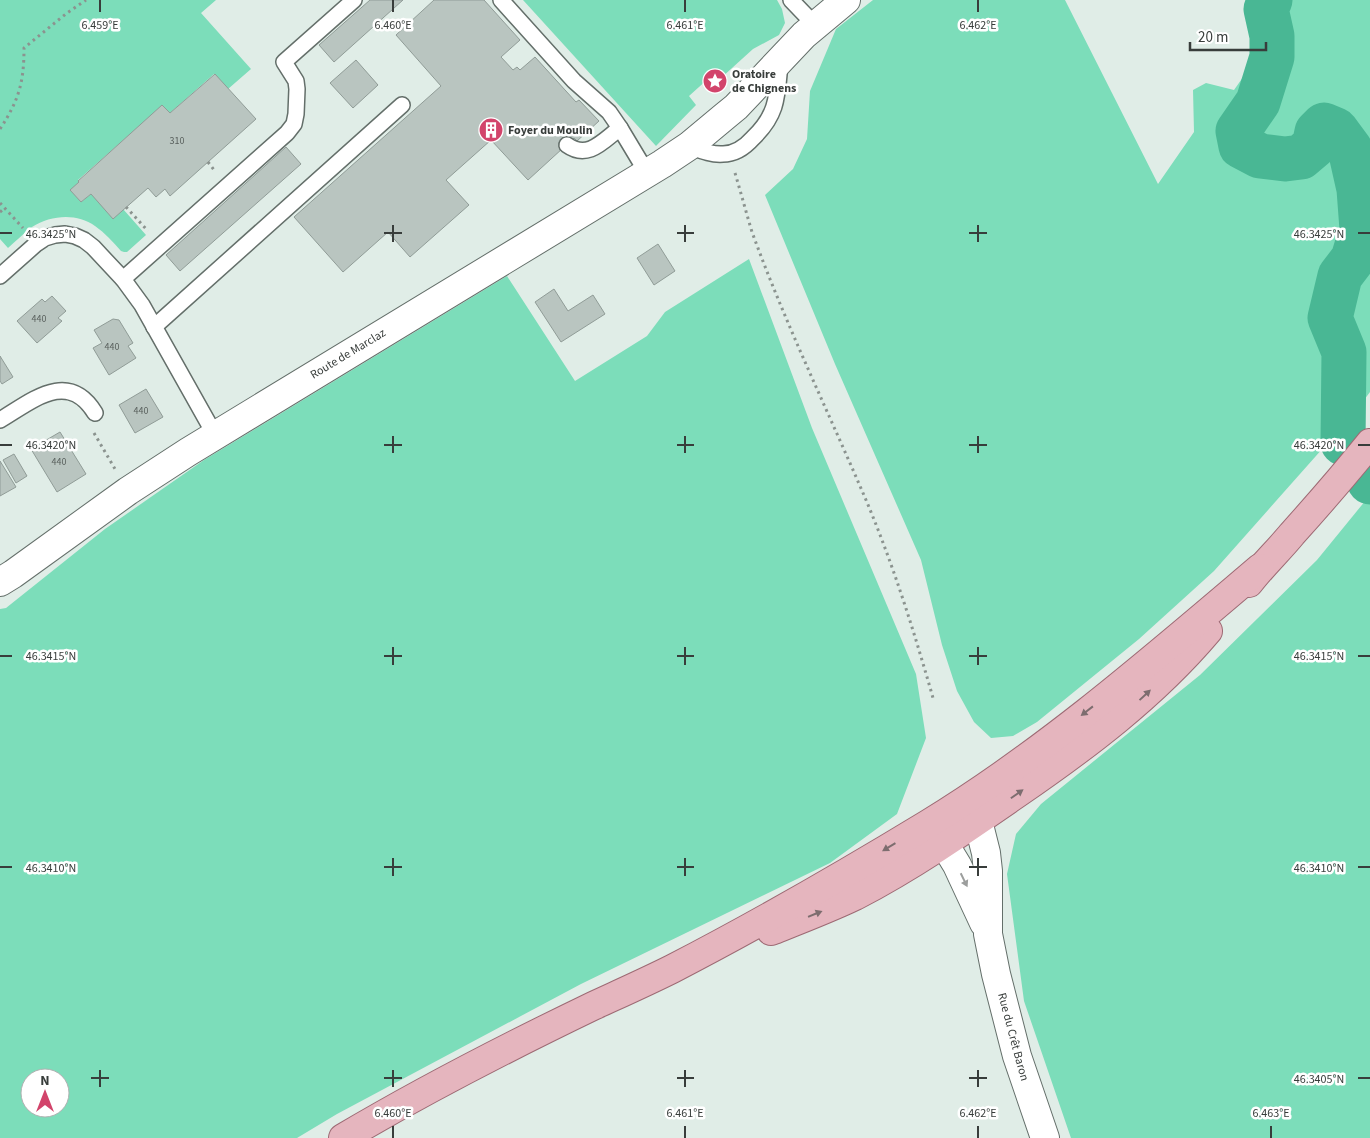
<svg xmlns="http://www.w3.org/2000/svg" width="1370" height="1138" font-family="'Source Sans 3',sans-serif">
<rect width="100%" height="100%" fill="#e0ede7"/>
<g fill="#7cddba" fill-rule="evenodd">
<path d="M0,0H216L201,13L251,69L228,89L214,74L170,113L162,106L78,180L79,182L71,190L81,202L91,194L123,209L146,235L127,252H124L121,251C113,242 105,233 95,226C77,213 51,215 32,227C24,233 16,241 8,248L0,239Z"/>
<path d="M523,0H777L782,9L785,23L779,35L753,49L721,78H709L689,96L696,105L656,146Z"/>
<path d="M873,0H1065L1158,184L1194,132L1193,90L1206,83L1234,90L1262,50L1249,14L1254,0H1370V392L1355,412L1214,571L1139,639L1037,722L1013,736L991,738L974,722L957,691L942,645L921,560L835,364L765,195L793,169L807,139L810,91L836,29Z"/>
<path d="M749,259L812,428L916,674L926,738L897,814L830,863L581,984L337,1114L297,1138H0V609L6,608L105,529L204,460L507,276L575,381L647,336L665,312ZM30,1078H60V1108H30Z"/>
<path d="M1370,495V1138H1071L1024,1001L1007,874L1016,834L1041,804L1200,675L1317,560Z"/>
</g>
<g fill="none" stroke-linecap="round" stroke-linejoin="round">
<g stroke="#49b794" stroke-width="45">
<path d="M1270,0L1266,9L1272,36V57L1258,102L1238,131L1241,146L1260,156L1285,159L1301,157L1314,146L1317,132L1324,125L1336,130L1350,149L1359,189L1362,229L1353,259L1340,276L1330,318L1344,352L1343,443"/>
<path d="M1369,481L1370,482"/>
</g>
</g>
<g fill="#b9c5c0" stroke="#909c97">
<path d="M370,0H403L334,62L319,45Z"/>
<path d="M434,0H484L520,40L501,57L513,70L517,67L520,70L535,57L576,102L579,100L599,121L577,141L574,138L528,180L491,140L446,180L469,205L410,257L388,232L343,272L294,217L441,86L396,35Z"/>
<path d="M356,60L378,85L353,108L330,83Z"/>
<path d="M215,74L256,119L170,196L165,189L156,197L148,188L113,219L91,194L81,202L70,190L79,182L78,181L162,105L170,113Z"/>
<path d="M286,147L301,164L180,271L166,255Z"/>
<path d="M658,244L675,271L654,285L637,258Z"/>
<path d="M554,289L568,311L593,295L605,314L561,342L535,302Z"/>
<path d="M52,296L66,311L58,318L62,321L37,343L17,321L42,299L45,302Z"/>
<path d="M113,319L119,320L133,343L128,346L136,358L109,375L93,348L102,343L94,330Z"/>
<path d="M0,356L13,377L2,384L0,381Z"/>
<path d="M146,389L163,417L135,433L119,405Z"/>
<path d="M60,432L86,474L57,492L31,449Z"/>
<path d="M14,454L27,476L16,483L3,460Z"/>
<path d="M0,461L16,487L0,496Z"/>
</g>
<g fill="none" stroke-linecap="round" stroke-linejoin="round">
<defs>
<g id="service">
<path d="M501,0L574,81L609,112L620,128"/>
<path d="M791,0L815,25"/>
<path d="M567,145C588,160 603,141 620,128L647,173"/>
<path d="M689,146C700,150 711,155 723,154C736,154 745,147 753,138C778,114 777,96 780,63"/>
<path d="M0,276L36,244L45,238L55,235L65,234L75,236L84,240L93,247L123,279L142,305L215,435"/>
<path d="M123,279L287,133L294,124L296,114L297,89L296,81L284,62L354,0"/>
<path d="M154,327L402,105"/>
<path d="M0,420C32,401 68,369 95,413"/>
</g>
<g id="tertiary">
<path d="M0,582L13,574L128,491L188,452L662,164L689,146L725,116L736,107L804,35L846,0"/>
<path d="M965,802L980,829L986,853L988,871V934L996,974L1017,1056L1045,1138"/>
<path d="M932,824L957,865L984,923"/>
</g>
<g id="primary">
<path d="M1249,583C1262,566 1278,551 1292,534C1319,504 1345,474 1370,443"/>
<path d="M771,931C799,920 828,909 855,896C911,867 963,831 1015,795C1085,747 1153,696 1208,631"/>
<path d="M343,1138C424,1090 508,1047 593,1006C619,994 646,982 672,969C759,924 844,875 928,824C1046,752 1154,658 1260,568"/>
</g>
</defs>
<use href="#service" stroke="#646f6a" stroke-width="18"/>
<use href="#tertiary" stroke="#646f6a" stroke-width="30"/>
<use href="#primary" stroke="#9d6a74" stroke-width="30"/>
<g stroke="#8b938f" stroke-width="3" stroke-dasharray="2.5 4" stroke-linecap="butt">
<path d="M0,129C19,100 24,82 24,48L67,13L86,0"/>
<path d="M208,162L214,170"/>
<path d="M735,173C741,193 746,212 752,232C785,323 828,411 866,500C893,564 914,631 933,698"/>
<path d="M0,203L23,228"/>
<path d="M126,207L148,231"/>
<path d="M0,212L5,208"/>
<path d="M94,433L115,469"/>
</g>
<use href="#service" stroke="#fff" stroke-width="15"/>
<use href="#tertiary" stroke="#fff" stroke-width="28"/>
<use href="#primary" stroke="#e5b5be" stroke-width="28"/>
</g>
<defs><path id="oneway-solid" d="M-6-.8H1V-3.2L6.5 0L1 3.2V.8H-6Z" transform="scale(1.25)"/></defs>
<g fill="#7d6d6f">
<use href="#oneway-solid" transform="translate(1145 695) rotate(-43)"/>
<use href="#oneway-solid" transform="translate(1087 711) rotate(142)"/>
<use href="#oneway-solid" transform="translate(1017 794) rotate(-35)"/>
<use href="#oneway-solid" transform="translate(889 847) rotate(149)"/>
<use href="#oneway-solid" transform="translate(815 914) rotate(-22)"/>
</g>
<use fill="#9c9e9d" href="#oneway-solid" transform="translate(964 880) rotate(64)"/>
<path fill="none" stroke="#383d3b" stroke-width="2" d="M100,0V12M393,0V12M685,0V12M978,0V12M393,225V242M685,225V242M978,225V242M0,233H12M384,233H402M677,233H694M969,233H987M1358,233H1370M393,436V453M685,436V453M978,436V453M0,445H12M384,445H402M677,445H694M969,445H987M1358,445H1370M393,647V665M685,647V665M978,647V665M0,656H12M384,656H402M677,656H694M969,656H987M1358,656H1370M393,858V876M685,858V876M978,858V876M0,867H12M384,867H402M677,867H694M969,867H987M1358,867H1370M100,1070V1087M393,1070V1087M685,1070V1087M978,1070V1087M91,1078H109M384,1078H402M677,1078H694M969,1078H987M1358,1078H1370M393,1126V1138M685,1126V1138M978,1126V1138M1271,1126V1138"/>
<defs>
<symbol id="sight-disc" viewBox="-11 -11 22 22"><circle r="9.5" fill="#d2446b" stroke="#fff"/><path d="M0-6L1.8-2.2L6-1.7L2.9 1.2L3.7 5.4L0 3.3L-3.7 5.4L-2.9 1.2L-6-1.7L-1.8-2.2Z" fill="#fff"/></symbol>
<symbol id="building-disc" viewBox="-11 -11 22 22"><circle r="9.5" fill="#d2446b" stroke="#fff"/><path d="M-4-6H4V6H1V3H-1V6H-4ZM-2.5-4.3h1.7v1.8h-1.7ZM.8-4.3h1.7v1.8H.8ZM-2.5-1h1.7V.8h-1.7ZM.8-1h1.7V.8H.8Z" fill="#fff"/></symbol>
</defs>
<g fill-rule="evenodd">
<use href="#sight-disc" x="701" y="67" width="28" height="28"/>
<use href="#building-disc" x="477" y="116" width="28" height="28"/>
</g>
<g text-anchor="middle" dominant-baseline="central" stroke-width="5" stroke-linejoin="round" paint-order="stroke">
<g font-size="10" fill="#585f5c">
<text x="177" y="141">310</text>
<text x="39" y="319">440</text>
<text x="112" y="347">440</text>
<text x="141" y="411">440</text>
<text x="59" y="462">440</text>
</g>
<g font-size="12" font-weight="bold" fill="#383d3b" stroke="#fff" text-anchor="start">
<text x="732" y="74">Oratoire<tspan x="732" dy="14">de Chignens</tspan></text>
<text x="508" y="130">Foyer du Moulin</text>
</g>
<g font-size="12" fill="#383d3b" stroke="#fff">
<text transform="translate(348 354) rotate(-31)">Route de Marclaz</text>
<text transform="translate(1013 1037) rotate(75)">Rue du Crêt Baron</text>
</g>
</g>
<g font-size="12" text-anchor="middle" fill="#383d3b" stroke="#fff" stroke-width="5" stroke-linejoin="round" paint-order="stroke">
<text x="100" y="29">6.459°E</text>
<text x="393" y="29">6.460°E</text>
<text x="685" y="29">6.461°E</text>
<text x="978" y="29">6.462°E</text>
<text x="51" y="238">46.3425°N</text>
<text x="1319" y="238">46.3425°N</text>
<text x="51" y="449">46.3420°N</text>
<text x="1319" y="449">46.3420°N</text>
<text x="51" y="660">46.3415°N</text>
<text x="1319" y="660">46.3415°N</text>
<text x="51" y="872">46.3410°N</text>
<text x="1319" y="872">46.3410°N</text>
<text x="1319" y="1083">46.3405°N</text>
<text x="393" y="1117">6.460°E</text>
<text x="685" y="1117">6.461°E</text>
<text x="978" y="1117">6.462°E</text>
<text x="1271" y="1117">6.463°E</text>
</g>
<g transform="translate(45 1093)"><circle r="24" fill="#ffffff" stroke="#afb1b1"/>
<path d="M0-4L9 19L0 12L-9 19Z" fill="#d2446b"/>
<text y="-8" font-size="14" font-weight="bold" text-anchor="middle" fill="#383d3b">N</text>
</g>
<path d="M1190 42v8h76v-8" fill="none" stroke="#383d3b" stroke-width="2.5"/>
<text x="1198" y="42" font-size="15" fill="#383d3b" stroke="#ffffff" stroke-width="4" paint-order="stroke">20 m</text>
</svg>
